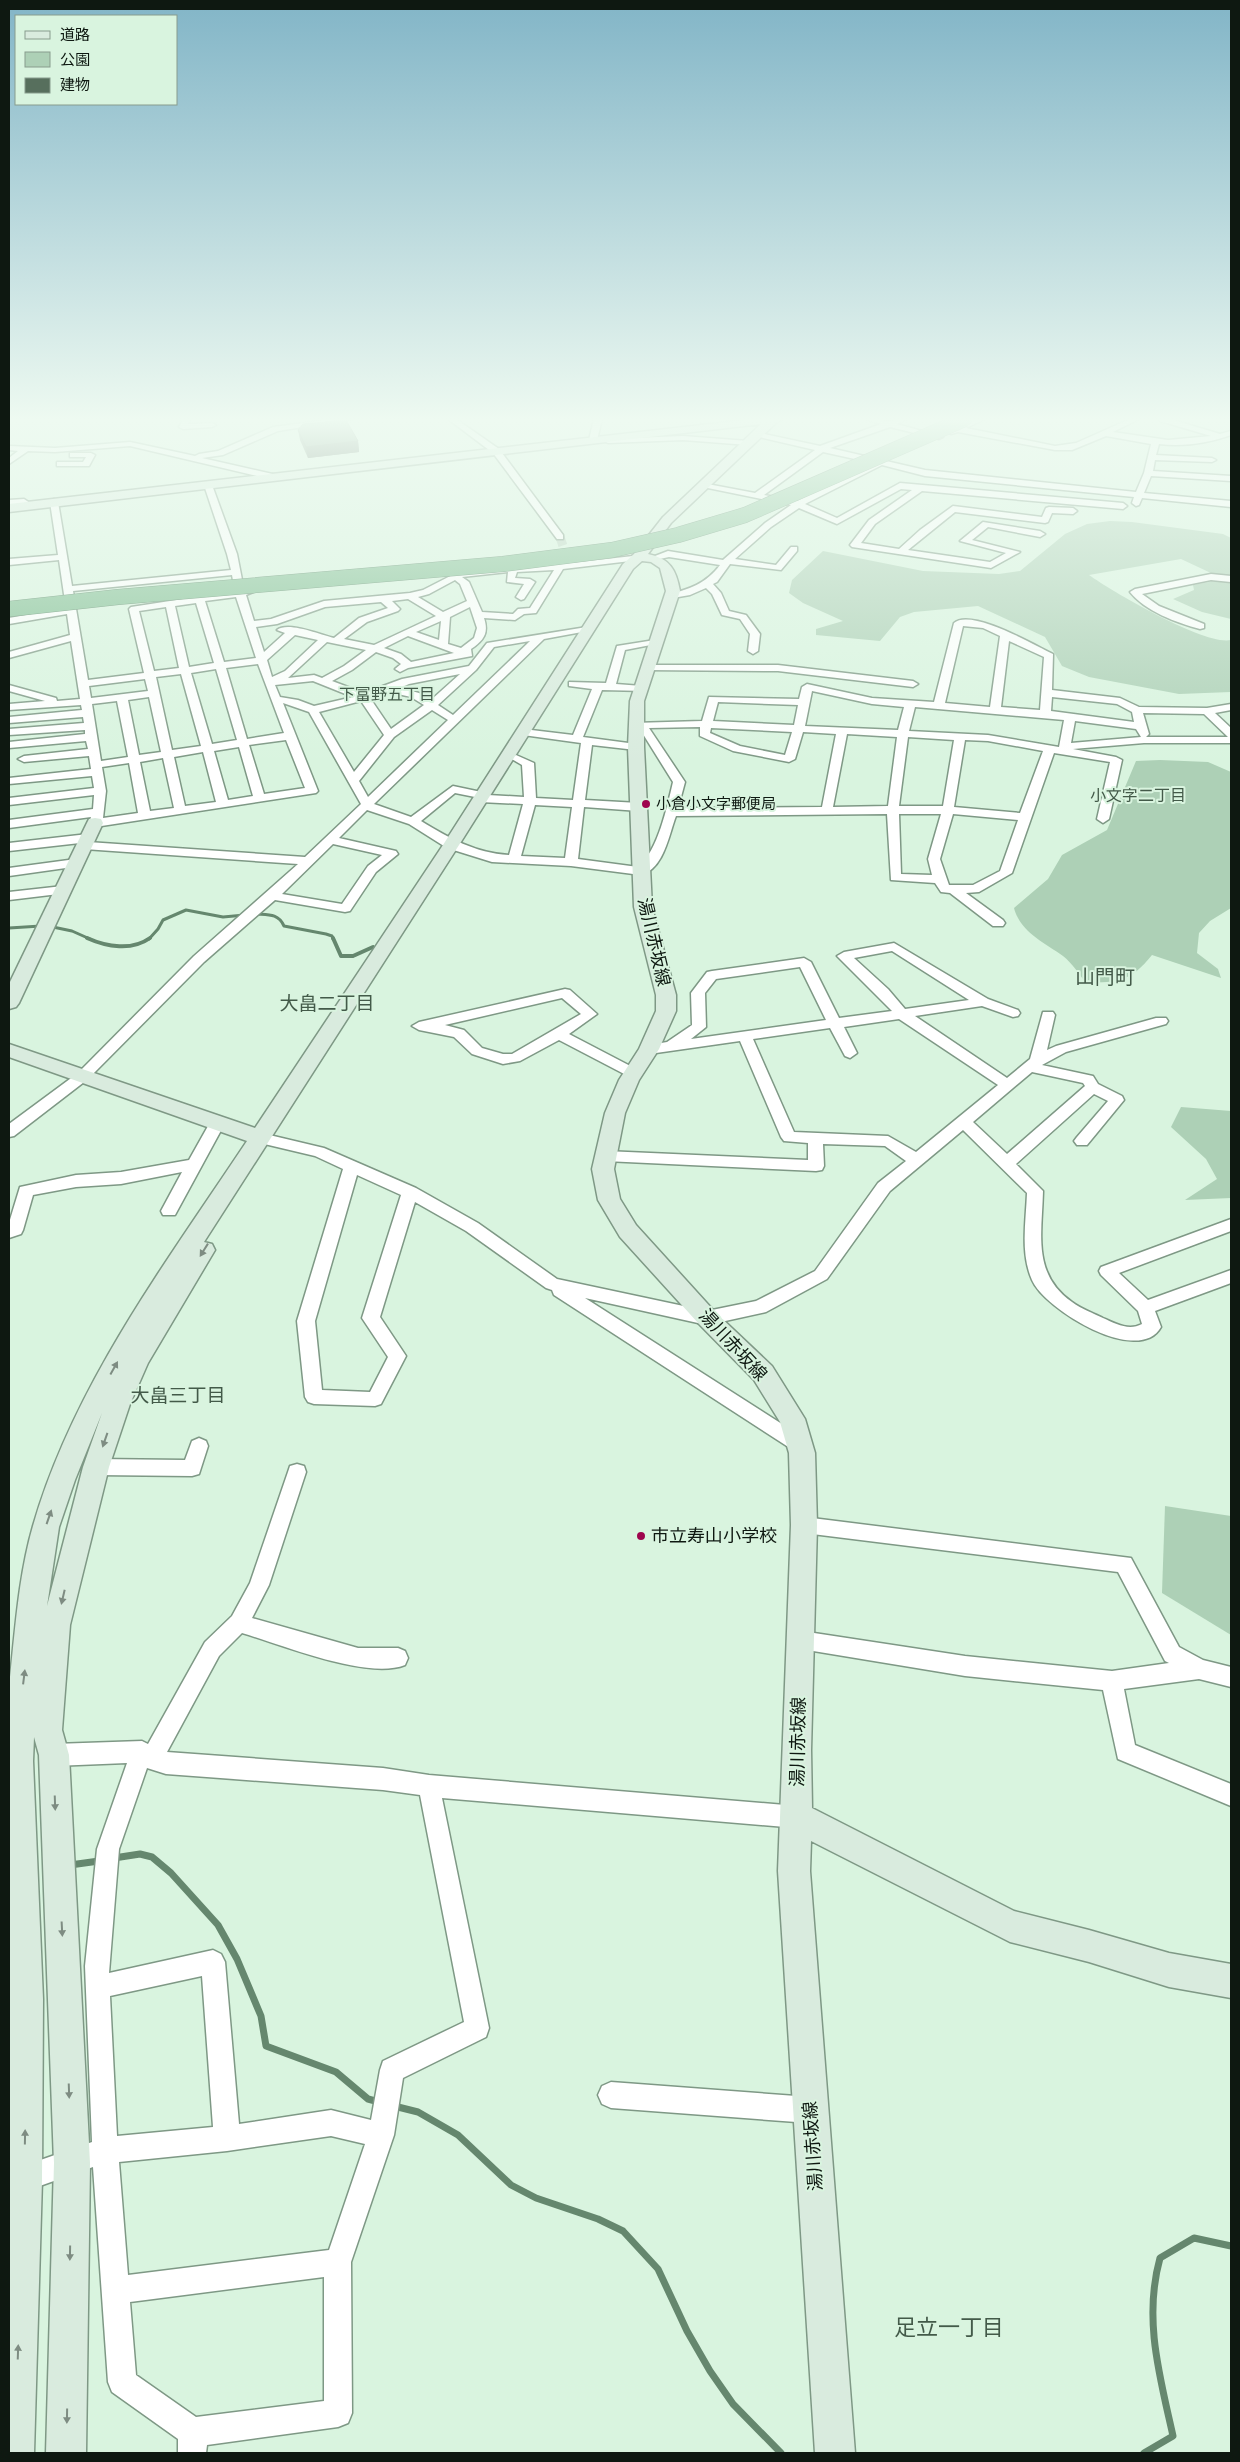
<svg xmlns="http://www.w3.org/2000/svg" width="1240" height="2462" font-family="'Times New Roman','Noto Sans JP',serif">
<rect width="100%" height="100%" fill="#d9f4df"/>
<g fill="#add0b6">
<path d="M1110,521L1132,522L1223,534L1231,538V619L1202,612L1173,599L1194,590L1193,585L1215,581L1213,574L1181,559L1089,575C1113,592 1205,646 1231,640V692L1179,694L1089,677L1062,666L1045,637L978,606L914,612L900,617L880,641L816,635V629L843,621L803,603L789,593L792,580L823,551L923,571L999,574L1020,571L1065,534L1087,524Z"/>
<path d="M1160,760L1208,762L1231,772V908L1210,921L1199,933L1197,953L1218,969L1221,978L1152,955C1130,982 1119,982 1086,983C1079,974 1072,963 1063,956C1045,943 1020,932 1014,908L1048,879L1062,855L1107,830L1136,761Z"/>
<path d="M1181,1107L1231,1111V1198L1185,1200L1217,1179L1206,1159L1171,1127Z"/>
<path d="M1165,1506L1231,1516V1635L1162,1593Z"/>
</g>
<g fill="none" stroke-linecap="round" stroke-linejoin="round">
<g stroke="#65876e" stroke-width="3">
<path d="M255,914C268,915 278,913 284,926L326,934L332,936L333,939"/>
<path d="M48,926L72,931L90,939"/>
<path d="M9,928L41,926"/>
<path d="M149,939L158,929L163,920L186,910L223,917L245,915"/>
</g>
<g stroke="#65876e" stroke-width="4">
<path d="M87,938C107,947 132,951 150,938"/>
<path d="M333,938L341,956H353L373,947"/>
</g>
<g stroke="#65876e" stroke-width="7">
<path d="M114,1858L140,1854L152,1857L171,1873L218,1925L237,1959L261,2016L266,2046L336,2072L368,2099L379,2102"/>
<path d="M70,1865L99,1861"/>
<path d="M394,2106L418,2112L458,2135L511,2185L536,2198L598,2219L623,2231L658,2269L687,2331L710,2371L733,2404L781,2453"/>
<path d="M1144,2453L1173,2436C1160,2377 1143,2319 1160,2258L1194,2238L1231,2246"/>
</g>
<path stroke="#bbd3c0" stroke-width="9" stroke-dasharray="9 4.5" stroke-linecap="butt" d="M560,537L569,564"/>
<defs>
<g id="street">
<path d="M183,419H191L188,424L212,423L216,425L212,427L183,429L179,427Z"/>
<path d="M334,419H352L278,431L223,455L202,458L277,475V479L274,480L130,446L55,452L28,451L9,464V458L18,451L9,450V446L55,448L130,442L195,456L199,454L218,451L273,427Z"/>
<path d="M448,419H456L499,449L563,535V539H557L493,453Z"/>
<path d="M594,419H602L597,440L593,442L589,440Z"/>
<path d="M866,419L889,421L907,419L897,424L943,437L939,439L890,427L830,448L925,470L1136,492L1144,473L1151,444L1106,436L1072,450H1055L958,432L951,434L947,432L975,419H985L966,428L1055,446L1076,443L1130,419H1139L1113,432L1168,440L1211,436L1160,421L1159,419H1170L1220,434L1231,431V435C1208,443 1184,447 1159,444L1156,455L1212,458L1216,460L1212,462L1155,460L1153,471L1231,476V481L1151,476L1144,493L1231,501V507L1142,498L1139,505L1136,506L1132,503L1134,497L925,476L882,465L805,504L837,518L900,483L1123,503L1127,506L1123,509L922,491L875,524L861,543L899,549L920,530L953,506L1042,517L1046,508L1049,507L1073,508L1077,511L1073,514L1052,513L1048,522L1045,523L955,512L908,550L990,562L1006,553L960,541L983,522L1040,531L1045,534L1040,537L988,527L972,540L1020,552L991,568L852,547L850,545L869,520L912,490L901,489L837,524L799,508L771,527L735,559L776,565L791,547H797V551L781,570L730,564L717,582L713,584L721,593L729,611L746,615L760,634L758,651L753,654L748,651L750,634L740,619L722,615L712,594L706,588L690,595L667,599V595C689,589 706,584 720,565L669,557L655,560V556L668,551L723,560L765,523L791,505L698,486L702,483L755,493L815,450L755,436V432L820,446L881,424ZM823,452L873,463L797,501L764,495Z"/>
<path d="M683,436L748,441L752,443L748,445L683,440L608,443L604,441L608,439Z"/>
<path d="M70,453H91L95,455L89,466H57V462H83L86,457H70Z"/>
<path d="M208,482L212,485L237,554L244,590L253,592L246,595L254,621L271,619L324,601L410,593L423,590L464,569L571,563L642,555L644,557L639,560L563,569L536,613L524,614L515,620L484,618C489,633 484,640 471,649L472,656L408,668L400,672L395,669L401,664L393,658L376,652L352,670L332,681L364,693L402,679L469,666L487,643L593,626V630L544,639L374,804L411,817L453,786L486,793L488,795L524,797L522,765L510,758L516,755L534,763L536,798L573,800L581,743L523,735L517,732L523,729L573,735L592,689L569,686V682L606,683L617,646L661,639V643L625,650L616,684L642,686L647,689L646,691L602,690L583,737L636,744L642,747L636,750L592,745L585,800L639,803L645,807L639,811L584,807L578,859L638,867C658,851 667,807 673,782L643,734L632,725L633,723L702,721L709,697L799,699L802,687L807,684L872,698L934,702L954,623C971,608 1034,645 1053,654L1052,690L1120,698L1139,707L1207,708L1231,704V710L1215,713L1231,728V743H1144L1073,749L1116,757L1122,760L1109,819L1103,823L1097,819L1110,762L1054,753L1012,873L979,892L966,893L1003,920L1005,923L1003,926H993L950,893L941,892L935,883L891,880L887,814L676,816C669,834 664,869 641,875L571,866L492,862L447,848L409,824L367,810L339,838L396,851L398,854L376,872L350,911L345,912L275,900L204,962L88,1079L14,1136L9,1137V1124L78,1073L194,956L298,864L84,849L80,848V843L9,851V843L88,834L94,838L88,842L305,857L361,804L309,712L283,703L318,791L316,793L95,827L89,823L91,817L9,828V820L93,809L94,795L9,805V798L94,788L92,776L9,784V778L91,769L89,756L24,762L18,759L24,756L88,749L86,741L9,748V742L85,734V730L9,735V729L84,723L83,717L9,723V717L82,710L81,705L9,710V704L45,701L9,691V685L56,698L57,701L80,699L71,641L9,658V652L70,635L67,614L9,624V618L66,608L59,560L9,565V559L58,555L50,502L54,499L58,502L72,586L231,570L227,554L204,485ZM554,570L530,608L518,609L513,614L482,612L469,582L462,577L508,572L507,582L524,584L516,597L521,600L524,599L535,582L530,579L515,578L517,572ZM232,575L235,591L131,607L129,609L144,673L88,680L73,591ZM455,580L460,584L467,601L443,612L418,597L429,594ZM236,597L256,658L224,662L205,601ZM408,599L436,616L374,645L344,639L367,622L398,611L400,609L392,601ZM381,602L388,608L359,618L334,638C321,635 288,621 277,630L285,633L264,652L256,627L277,624L325,607ZM196,603L214,663L189,667L175,606ZM166,607L179,668L154,671L139,611ZM470,607L477,628L474,638L461,648L448,644L450,617ZM441,621L439,640L416,632ZM963,626L983,628L1000,636L990,707L945,703ZM295,635L318,640L285,671L272,677L267,660ZM408,636L454,653L411,662L401,654L384,648ZM530,641L453,715L438,705L476,670L494,647ZM1009,641L1044,657L1040,710L1001,707ZM327,642L366,650L344,666L322,678L314,675L288,678ZM258,664L284,733L247,739L226,668ZM216,669L237,740L212,744L191,673ZM181,674L201,746L172,750L156,677ZM460,674L431,700L419,693L400,688L409,684ZM145,679L148,691L91,698L89,686ZM313,681L353,697L314,706L298,700L280,697L275,685ZM812,691L872,704L904,707L898,730L805,726ZM389,692L411,697L424,705L391,729L370,698ZM149,697L161,752L139,755L128,700ZM1052,697L1117,704L1132,712L1134,722L1051,711ZM117,701L128,757L101,761L92,704ZM361,701L384,735L354,772L319,712ZM718,702L798,705L794,725L713,721ZM915,707L1064,720L1059,747L988,735L909,731ZM432,710L448,720L368,797L359,781L394,737ZM1143,713L1204,714L1228,737H1146L1149,734ZM1075,721L1136,729L1141,737L1071,743ZM700,727V736L733,751L789,762L795,759L803,732L836,734L822,807L678,808L685,782L649,728ZM711,728L792,732L785,755L740,746L710,733ZM847,734L897,737L888,806L833,807ZM908,737L954,740L943,806H899ZM286,740L305,788L264,794L249,745ZM965,740L988,741L1043,751L1020,813L954,807ZM239,747L253,796L228,800L214,751ZM203,752L216,802L185,806L174,757ZM163,758L174,808L150,811L140,762ZM129,763L138,813L103,818L106,791L102,767ZM455,793L475,797L476,800L480,802L523,804L509,855C475,853 449,838 421,821ZM535,805L572,807L565,858L521,856ZM899,814H941L928,859L932,875L901,874ZM953,814L1018,820L1000,871L973,885H949L940,859ZM333,844L382,855L368,866L342,904L282,894Z"/>
<path d="M9,500L24,499L33,505L29,508L22,505L9,506Z"/>
<path d="M1211,574L1231,576V582L1211,580L1142,594L1159,606L1204,624V628L1200,629C1177,623 1145,611 1130,592L1135,589Z"/>
<path d="M649,665H778L913,681L918,684L913,687L778,671L645,670V666Z"/>
<path d="M76,859L80,860L82,863L80,866L9,876V868Z"/>
<path d="M63,886L67,887L69,890L67,893L9,900V892Z"/>
<path d="M894,943L988,999L1018,1010L1020,1013L1018,1016L1013,1017L982,1006L915,1016L1007,1078L1030,1059L1043,1012H1053L1055,1015L1047,1050L1056,1046L1156,1018H1166L1168,1021L1166,1024L1066,1052L1042,1065L1093,1076L1098,1084L1122,1096L1124,1100L1087,1145H1077L1074,1141L1077,1137L1108,1101L1094,1094L1016,1164L1043,1191C1042,1234 1032,1274 1072,1302C1081,1309 1093,1313 1103,1318C1116,1324 1129,1331 1142,1324L1138,1311L1101,1275L1099,1271L1101,1267L1231,1219V1231L1119,1273L1148,1300L1231,1270V1283L1155,1311L1161,1327C1139,1367 1044,1309 1032,1280C1020,1253 1026,1221 1027,1193L963,1130L890,1191L827,1279L766,1312L707,1325L585,1298L807,1440L809,1445L807,1450L800,1453L793,1450L554,1295L552,1290L546,1288L466,1231L415,1202L380,1317L406,1356L381,1404L375,1406L314,1404L308,1402L305,1397L297,1321L343,1169L315,1156L256,1142L253,1138L256,1134L261,1133L324,1148L416,1188L478,1223L557,1279L707,1311L756,1301L815,1271L878,1183L906,1161L885,1146L823,1144L824,1166L822,1170L816,1171L605,1161L600,1160L597,1156L600,1152L605,1151L808,1160V1143L784,1141L781,1137L740,1041L649,1054L642,1049L644,1046L667,1042L692,1025L691,993L707,972L712,971L804,958L811,962L839,1018L892,1011L837,956L844,952ZM892,951L969,1000L905,1009L888,989L854,958ZM800,967L826,1020L691,1039L706,1027L705,993L716,979ZM899,1019L998,1085L916,1152L888,1136L794,1132L753,1039L830,1028L845,1056L850,1058L857,1053L844,1027ZM1032,1072L1083,1083L1085,1086L1007,1154L973,1122ZM357,1175L401,1195L362,1318L388,1357L370,1392L322,1390L315,1321Z"/>
<path d="M565,989L570,990L597,1014L569,1034L638,1070L640,1073L638,1076H628L559,1040L520,1061L503,1064L472,1054L454,1037L419,1030L412,1026L419,1022ZM562,998L581,1014L512,1054H503L482,1048L464,1030L445,1025Z"/>
<path d="M217,1118L222,1119L225,1123L175,1215H163L161,1211L182,1172L121,1184L76,1187L33,1195L23,1230L21,1234L9,1238V1223L20,1187L76,1175L121,1172L189,1160L212,1119Z"/>
<path d="M199,1438L206,1441L208,1446L199,1474L192,1476L96,1475L89,1473L87,1467L89,1461L96,1459L185,1460L192,1441Z"/>
<path d="M297,1464L304,1466L306,1472L269,1585L252,1618L358,1648H398L405,1651L408,1658L405,1665C367,1680 283,1645 242,1633L219,1656L167,1752L383,1768L429,1775L797,1806L805,1809L808,1817L805,1825L797,1828L442,1798L489,2028L486,2037L403,2078L394,2135L351,2262L352,2413L348,2423L338,2427L207,2445L206,2453H178V2439L112,2392L108,2382L93,2167L9,2197V2171L92,2142L85,1966L97,1849L127,1763L54,1766L46,1762L43,1755L46,1748L54,1744L142,1741L148,1744L205,1642L232,1616L250,1583L288,1472L290,1466ZM147,1768L166,1774L383,1790L420,1795L464,2022L383,2061L380,2070L371,2120L331,2110L239,2124L225,1962L221,1954L213,1950L109,1973L119,1849ZM202,1976L213,2127L117,2136L110,1996ZM331,2136L365,2144L329,2250L128,2275L119,2162L227,2151ZM324,2277V2401L196,2417L136,2375L130,2302Z"/>
<path d="M804,1517L1131,1558L1179,1647L1203,1660L1231,1667V1687L1199,1679L1124,1689L1135,1745L1231,1784V1806L1118,1759L1103,1690L965,1676L801,1649L794,1647L791,1640L794,1633L801,1631L965,1656L1112,1671L1169,1663L1165,1661L1118,1572L804,1533L797,1531L794,1525L797,1519Z"/>
<path d="M611,2082L810,2097L819,2101L823,2110L819,2119L810,2123L611,2108L602,2104L598,2095L602,2086Z"/>
</g>
<g id="secondary">
<path d="M754,419H783L776,423L671,523L648,554C670,559 676,569 680,591L644,701V747L652,907L676,995V1011L659,1049L639,1080L625,1113L614,1169L620,1199L636,1225L715,1312L772,1366L805,1419L815,1453L817,1525L811,1750L812,1808L1014,1911L1089,1930L1169,1953L1231,1964V1998L1169,1987L1089,1962L1010,1942L811,1841L810,1871L855,2453H815L778,1871L791,1525L789,1453L780,1422L754,1380L699,1324L620,1237L598,1200L592,1169L605,1113L619,1080L639,1049L656,1011V995L634,907L628,747L630,701L666,591L660,568L651,562L642,561L633,569L459,845L204,1242L212,1244L215,1250L148,1363L130,1404L109,1467L70,1625L62,1730L69,1755L90,2163L86,2453H46L54,2163L39,1755L34,1737L33,1761L43,1999L42,2180L34,2453H9V1687C15,1634 18,1578 33,1526C74,1384 166,1263 247,1141L9,1057V1044L255,1128L443,845L623,564L634,554L663,517L761,424L9,512V504ZM102,1413L83,1467L47,1606L59,1527L75,1480Z"/>
<path d="M95,818L101,819L103,823L19,1003L16,1007L9,1009V984L87,823L89,819Z"/>
</g>
</defs>
<use href="#street" stroke="#7e9885" stroke-width="3"/>
<use href="#secondary" stroke="#7e9885" stroke-width="3"/>
<use href="#street" fill="#fff" fill-rule="evenodd"/>
<use href="#secondary" fill="#d9ebde" fill-rule="evenodd"/>
<defs>
<path id="highway-bridge" d="M9,609L118,597L503,564L612,550L678,535L745,515L965,419"/>
</defs>
<use href="#highway-bridge" stroke="#578364" stroke-width="16" stroke-linecap="butt"/>
<use href="#highway-bridge" stroke="#7fbd91" stroke-width="15"/>
</g>
<path fill="#4b5f50" d="M298,430L358,441L359,452L308,458L300,440Z"/>
<path fill="#3d4e41" d="M358,441L359,452L308,458L306,447Z"/>
<path fill="#576f5d" stroke="#3d4e41" d="M346,420L358,441L306,447L298,430L303,424Z"/>
<defs><path id="oneway-solid" d="M-6-.8H1V-3.2L6.5 0L1 3.2V.8H-6Z" transform="scale(1.25)"/></defs>
<g fill="#7e8c82">
<use href="#oneway-solid" transform="translate(204 1250) rotate(122)"/>
<use href="#oneway-solid" transform="translate(114 1368) rotate(-61)"/>
<use href="#oneway-solid" transform="translate(105 1440) rotate(109)"/>
<use href="#oneway-solid" transform="translate(49 1517) rotate(-71)"/>
<use href="#oneway-solid" transform="translate(63 1597) rotate(103)"/>
<use href="#oneway-solid" transform="translate(24 1677) rotate(-83)"/>
<use href="#oneway-solid" transform="translate(55 1803) rotate(88)"/>
<use href="#oneway-solid" transform="translate(62 1929) rotate(87)"/>
<use href="#oneway-solid" transform="translate(69 2091) rotate(88)"/>
<use href="#oneway-solid" transform="translate(25 2137) rotate(-89)"/>
<use href="#oneway-solid" transform="translate(70 2253) rotate(91)"/>
<use href="#oneway-solid" transform="translate(18 2352) rotate(-88)"/>
<use href="#oneway-solid" transform="translate(67 2416) rotate(91)"/>
</g>
<linearGradient id="sky" x2="0" y2="1"><stop stop-color="#82b5c7"/><stop offset="0.55" stop-color="#eefaf1"/><stop offset="1" stop-color="#eefaf1" stop-opacity="0"/></linearGradient>
<rect width="1240" height="763" fill="url(#sky)"/>
<g fill="#9e054d" stroke="#d9f4df" stroke-width="2">
<circle cx="646" cy="804" r="5"/>
<circle cx="641" cy="1536" r="5"/>
</g>
<g text-anchor="middle" dominant-baseline="central" stroke-width="4" stroke-linejoin="round" paint-order="stroke">
<g font-size="15" fill="#0e1811" stroke="#d9f4df" text-anchor="start">
<text x="656" y="804">小倉小文字郵便局</text>
</g>
<g font-size="16" fill="#435a49" stroke="#d9f4df">
<text x="387" y="694">下富野五丁目</text>
<text x="1138" y="795">小文字二丁目</text>
</g>
<g font-size="18" fill="#0e1811" stroke="#d9f4df">
<text transform="translate(654 942) rotate(77)">湯川赤坂線</text>
<text transform="translate(733 1345) rotate(47)">湯川赤坂線</text>
<text transform="translate(798 1742) rotate(-89)">湯川赤坂線</text>
<text transform="translate(813 2146) rotate(-94)">湯川赤坂線</text>
</g>
<g font-size="18" fill="#0e1811" stroke="#d9f4df" text-anchor="start">
<text x="651" y="1536">市立寿山小学校</text>
</g>
<g font-size="19" fill="#435a49" stroke="#d9f4df">
<text x="327" y="1003">大畠二丁目</text>
<text x="178" y="1395">大畠三丁目</text>
</g>
<g font-size="20" fill="#435a49" stroke="#d9f4df">
<text x="1105" y="977">山門町</text>
</g>
<g font-size="22" fill="#435a49" stroke="#d9f4df">
<text x="949" y="2327">足立一丁目</text>
</g>
</g>
<rect width="1240" height="2462" fill="none" stroke="#0e1811" stroke-width="20"/>
<rect x="15" y="15" width="162" height="90" fill="#d9f4df" stroke="#889c8d"/>
<rect x="25" y="31" width="25" height="8" fill="#d9ebde" stroke="#889c8d"/>
<text x="60" y="40" font-size="15" fill="#0e1811">道路</text>
<rect x="25" y="52" width="25" height="15" fill="#add0b6" stroke="#889c8d"/>
<text x="60" y="65" font-size="15" fill="#0e1811">公園</text>
<rect x="25" y="78" width="25" height="15" fill="#576f5d" stroke="#889c8d"/>
<text x="60" y="90" font-size="15" fill="#0e1811">建物</text>
</svg>
